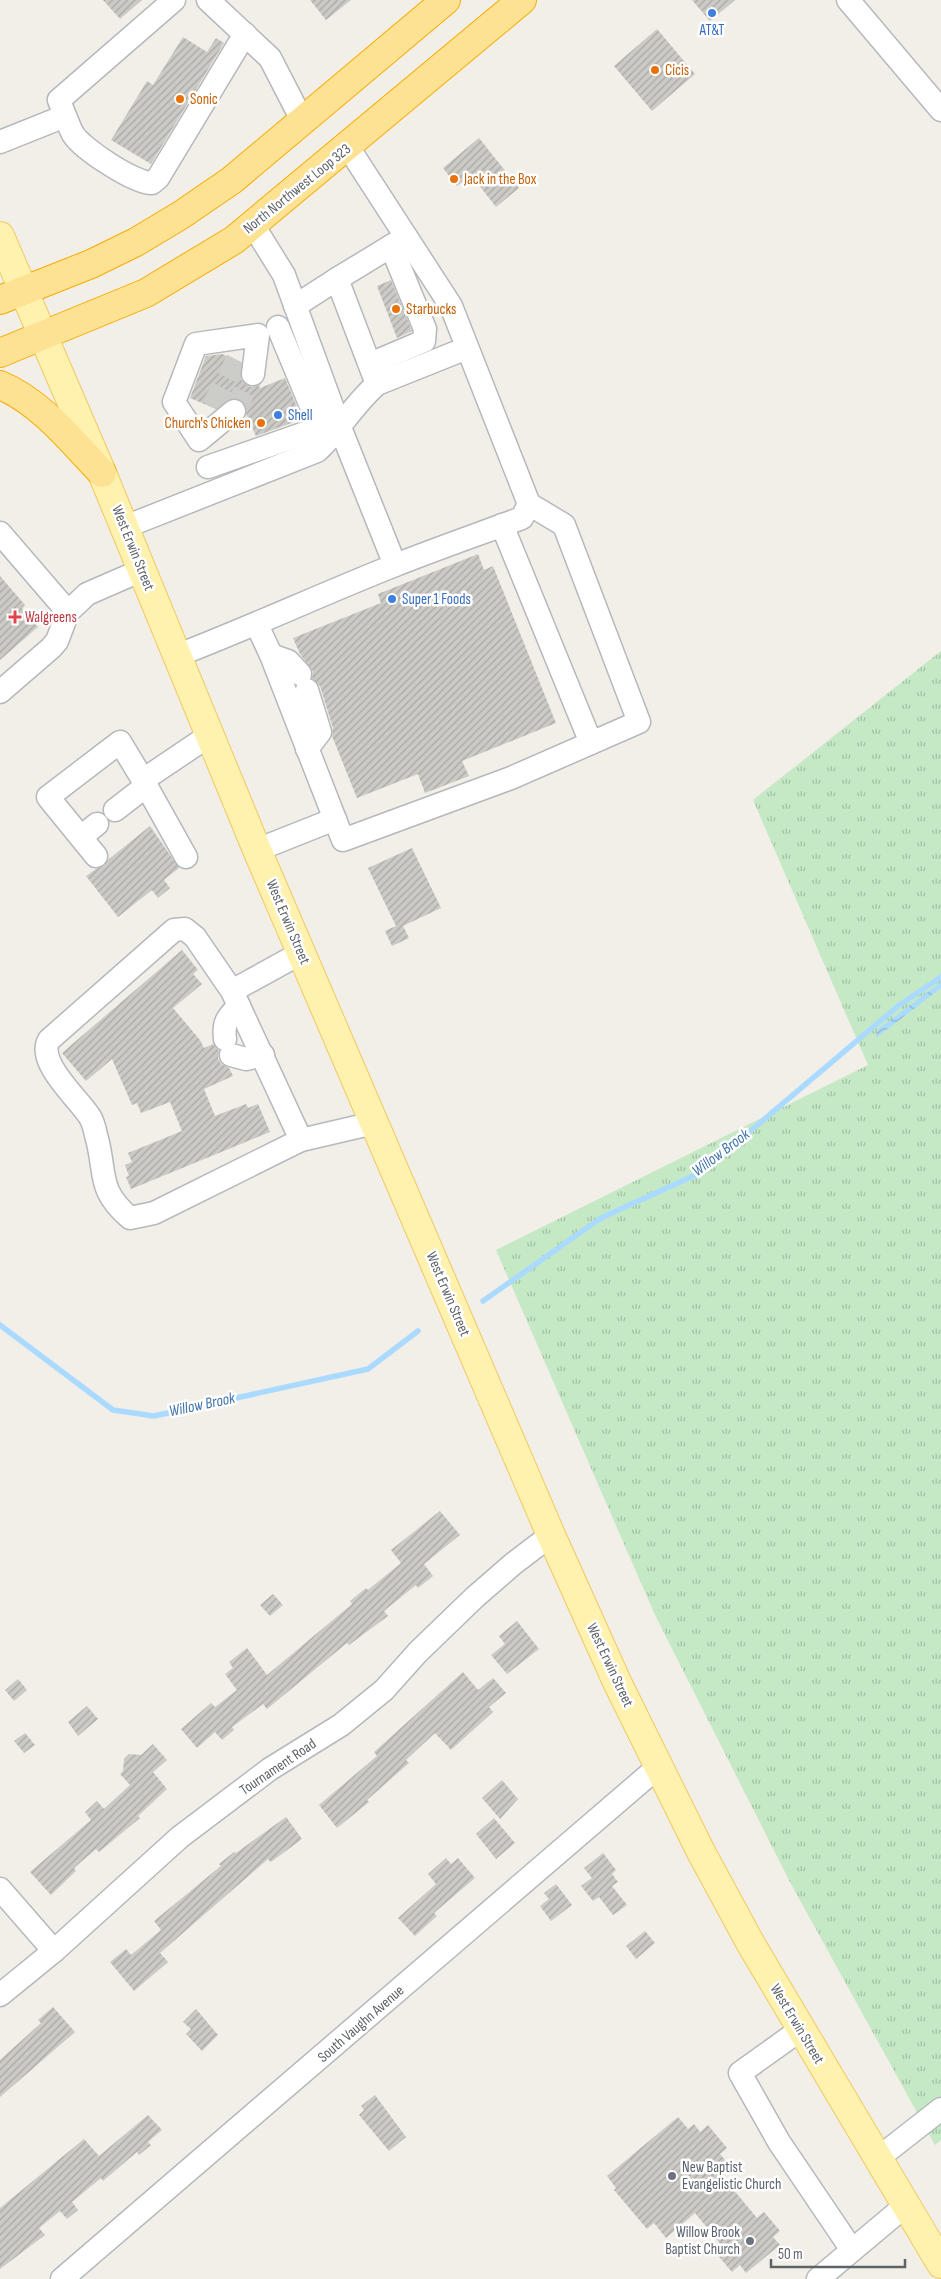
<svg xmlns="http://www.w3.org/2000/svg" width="941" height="2279" font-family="'Sofia Sans Condensed',sans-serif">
<defs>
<pattern id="grass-tufts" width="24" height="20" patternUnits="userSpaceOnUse" patternTransform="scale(1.25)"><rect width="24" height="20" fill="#c5e8c5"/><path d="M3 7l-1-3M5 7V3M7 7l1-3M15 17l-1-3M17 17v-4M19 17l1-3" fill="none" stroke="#a3c0a4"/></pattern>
<pattern id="water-waves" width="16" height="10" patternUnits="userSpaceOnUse" patternTransform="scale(1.25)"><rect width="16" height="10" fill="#aadaff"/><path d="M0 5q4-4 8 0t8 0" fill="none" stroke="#8eb4d2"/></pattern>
<pattern id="building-hatch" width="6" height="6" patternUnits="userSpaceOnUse" patternTransform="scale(1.25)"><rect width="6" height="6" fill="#cccac5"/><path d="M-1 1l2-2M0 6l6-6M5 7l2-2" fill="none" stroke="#a9a8a4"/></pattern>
</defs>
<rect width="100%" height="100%" fill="#f1efe8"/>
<path fill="url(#grass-tufts)" d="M941,651V2140L935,2145L791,1884L655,1615L496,1250L868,1065L753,800Z"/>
<path fill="url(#water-waves)" d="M941,982V988L876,1038L878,1029Z"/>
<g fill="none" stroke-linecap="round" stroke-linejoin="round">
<g stroke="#aadaff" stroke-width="5.5">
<path d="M483,1301L601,1218L702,1172L898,1006L941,977"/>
<path d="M0,1325L113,1410L154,1416L368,1369L418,1331"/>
</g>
</g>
<g fill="url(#building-hatch)">
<path d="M103,0H142L120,19Z"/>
<path d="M310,0H351L326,20Z"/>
<path d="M692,0H735L710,21Z"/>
<path d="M657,29L695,74L652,111L614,66Z"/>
<path d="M183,37L207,52L216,38L224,43L151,164L111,140L147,81L153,85Z"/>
<path d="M479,138L519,188L496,207L471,175L457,186L443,168Z"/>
<path d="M391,280L412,331L397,338L377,286Z"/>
<path d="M222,354L241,362V379L245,384L251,387L259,385L260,388L285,378L302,419L256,436L246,414L247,408L239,399L231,398L216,409L190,398L206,356Z"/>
<path d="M478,554L484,570L493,566L556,723L462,761L469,776L425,793L418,774L357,798L332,736L333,728L320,686L312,678L313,671L300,654L293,638L381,603L378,594Z"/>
<path d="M0,576L25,605L22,608L38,627L0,660Z"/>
<path d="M150,826L179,868L164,880L170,888L158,898L152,890L118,917L86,876L96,869L104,866L109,859Z"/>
<path d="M412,848L441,908L403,926L409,938L392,946L385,931L396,926L368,868Z"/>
<path d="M182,950L198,970L193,974L202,984L173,1008L200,1040L204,1048L213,1044L219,1051L218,1058L221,1064L229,1068L233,1076L204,1089L215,1116L246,1104L248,1108L258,1104L270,1132L131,1189L126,1177L129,1176L125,1165L132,1162L128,1153L182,1131L170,1102L141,1113L137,1103L132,1105L112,1059L86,1081L62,1053Z"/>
<path d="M440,1511L460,1535L424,1564L433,1576L418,1588L416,1585L384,1611L388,1616L349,1645L347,1643L267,1709L263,1704L232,1727L234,1730L222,1740L215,1732L197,1748L181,1729L211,1703L215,1707L237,1690L225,1674L233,1668L229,1662L247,1648L267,1675L352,1604L350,1601L366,1588L368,1590L401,1563L391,1550Z"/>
<path d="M273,1594L283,1605L270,1616L260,1605Z"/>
<path d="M517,1621L539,1649L507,1674L491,1655L505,1644L499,1636Z"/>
<path d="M463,1672L478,1690L493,1678L506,1693L489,1707L493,1712L451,1750L435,1733L406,1760L409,1763L367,1800L369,1802L337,1828L319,1805L377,1756L374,1752Z"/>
<path d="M18,1679L27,1690L14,1701L5,1690Z"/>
<path d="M87,1706L98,1719L78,1736L68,1722Z"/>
<path d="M25,1733L35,1745L24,1753L14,1741Z"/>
<path d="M153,1744L167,1760L153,1772L167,1789L138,1816L140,1818L99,1852L96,1849L74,1868L76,1871L51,1895L30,1872L91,1820L85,1812L97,1801L104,1809L130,1785L120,1774L123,1771L124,1759L129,1754L141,1755Z"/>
<path d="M502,1780L518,1799L500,1819L482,1798Z"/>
<path d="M286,1817L302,1839L271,1862L268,1859L160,1953L168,1962L134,1991L110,1962L126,1949L131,1955L161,1930L154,1921L221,1866L219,1864L234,1852L236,1853Z"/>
<path d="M494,1818L515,1843L496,1859L476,1834Z"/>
<path d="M603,1853L616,1870L612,1874L618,1882L612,1886L627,1905L613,1915L599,1897L593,1901L581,1886L592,1878L584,1868Z"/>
<path d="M446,1858L451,1864L458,1858L475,1878L434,1913L437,1916L415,1936L398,1918L436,1884L428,1874Z"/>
<path d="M556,1884L572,1905L551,1921L540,1906L549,1899L544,1893Z"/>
<path d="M645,1931L655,1943L636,1959L626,1946Z"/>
<path d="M53,2007L75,2032L0,2097V2060L41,2023L38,2020Z"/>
<path d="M196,2009L218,2035L202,2051L186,2034L191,2029L183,2022Z"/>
<path d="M375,2095L406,2137L389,2151L359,2115L364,2110L361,2106Z"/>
<path d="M148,2115L162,2130L148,2142L151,2145L139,2155L137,2152L103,2181L101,2178L72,2202L78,2210L67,2219L60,2211L39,2228L45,2235L0,2269V2208L84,2139L99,2156Z"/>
<path d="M678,2117L688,2129L694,2124L700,2132L708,2125L727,2148L720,2154L726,2161L720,2166L725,2173L722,2176L757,2218L764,2212L780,2231L773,2237L780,2245L746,2273L740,2265L732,2272L715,2252L722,2246L695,2213L666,2238L654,2223L647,2229L614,2190L616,2188L607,2176Z"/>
</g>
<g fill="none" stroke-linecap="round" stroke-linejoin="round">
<g stroke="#ccccc8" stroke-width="22" stroke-dasharray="22 11" stroke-linecap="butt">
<path d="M212,407L237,360"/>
<path d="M234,411L253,374"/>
</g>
<defs>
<g id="minor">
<path d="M208,0L270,58L303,122"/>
<path d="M848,0L941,110"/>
<path d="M65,116C68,122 70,129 73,134C82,149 136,184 152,183L158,178L245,34"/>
<path d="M0,142L65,116L59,100L174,0"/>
<path d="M253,225L284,275L339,425L395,565"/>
<path d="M295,306L337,279"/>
<path d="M370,364L424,341L425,329L391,246"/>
<path d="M377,384L337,279L406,237"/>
<path d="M234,411L199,440L174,402L196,344L258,335L253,374"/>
<path d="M208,467L308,432L318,423L278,327"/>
<path d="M502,525L591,743"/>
<path d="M125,527L317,451C339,431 354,404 377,384L467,348"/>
<path d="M0,533L68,612L87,594L142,570"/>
<path d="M257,625L271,655L343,840L511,778L639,722L564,525L529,504"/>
<path d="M271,655L288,661L300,674"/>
<path d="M176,656C249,628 320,595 393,566C436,549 479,534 522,518L529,504L451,306L348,147"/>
<path d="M0,692L51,648L57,641L68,612"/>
<path d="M307,749L320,732L307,690"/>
<path d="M115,810L146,786"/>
<path d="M81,837L97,824"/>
<path d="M257,850L335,819"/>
<path d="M96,856L48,797L120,742L143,780"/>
<path d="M186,857L143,780L210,735"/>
<path d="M232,991L301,1140L154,1213L130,1218C96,1189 107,1173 96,1135C95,1130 93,1122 90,1117C78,1098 36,1062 49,1040L174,930L185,929L195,937L232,991L301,953"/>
<path d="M225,1039C223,1023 227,1017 239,1006"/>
<path d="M231,1055L246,1059L263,1055"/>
<path d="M301,1140L374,1123"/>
<path d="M0,1889L54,1951"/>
<path d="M0,1995L54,1951L180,1837L270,1769L341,1725L384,1690L418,1652L475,1597L513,1564L551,1535"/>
<path d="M800,2030L740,2073L779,2142L852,2250"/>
<path d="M877,2159L941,2109"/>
<path d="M62,2279L658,1767"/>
<path d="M818,2279L905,2206"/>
</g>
<path id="major" d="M0,236L102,473L257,850L551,1535L617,1682L701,1852L752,1946L941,2264"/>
<g id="highway">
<path d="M0,300L91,264L136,242L181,215L232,180L446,0"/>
<path d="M0,353L146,293L234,240L522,0"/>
<path d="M0,385C41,402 72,442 102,473"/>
</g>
</defs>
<use href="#minor" stroke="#b5b8bc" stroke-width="25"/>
<use href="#major" stroke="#f2c960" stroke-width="30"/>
<use href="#highway" stroke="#f9ab00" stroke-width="30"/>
<use href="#minor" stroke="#fff" stroke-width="22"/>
<use href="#major" stroke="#fff2af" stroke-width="28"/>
<use href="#highway" stroke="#fde293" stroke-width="28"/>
</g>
<g fill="#3f7fe0" stroke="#fff" stroke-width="2">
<circle cx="712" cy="13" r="5"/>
<circle cx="278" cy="415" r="5"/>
<circle cx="392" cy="599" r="5"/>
</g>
<g fill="#e8710a" stroke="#fff" stroke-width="2">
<circle cx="655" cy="70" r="5"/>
<circle cx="180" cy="99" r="5"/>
<circle cx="454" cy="179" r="5"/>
<circle cx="396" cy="309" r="5"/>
<circle cx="261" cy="423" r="5"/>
</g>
<path fill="#e0444e" stroke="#fff" stroke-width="2" d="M12.5 609.5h5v5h5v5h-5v5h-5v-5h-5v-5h5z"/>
<g fill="#6b7280" stroke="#fff" stroke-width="2">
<circle cx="672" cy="2176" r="5"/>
<circle cx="750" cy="2241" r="5"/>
</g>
<g text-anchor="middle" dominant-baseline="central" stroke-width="5" stroke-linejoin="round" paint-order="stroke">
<g font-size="15" fill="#366cbe" stroke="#fff" text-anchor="start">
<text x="712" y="30" text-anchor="middle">AT&amp;T</text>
<text x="288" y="415">Shell</text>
<text x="402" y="599">Super 1 Foods</text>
</g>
<g font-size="15" fill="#c56008" stroke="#fff" text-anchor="start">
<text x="665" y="70">Cicis</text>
<text x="190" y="99">Sonic</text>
<text x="464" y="179">Jack in the Box</text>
<text x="406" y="309">Starbucks</text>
<text x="251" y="423" text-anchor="end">Church's Chicken</text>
</g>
<g font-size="15" fill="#5f6368" stroke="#fff">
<text transform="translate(297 189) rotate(-39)">North Northwest Loop 323</text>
<text transform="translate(133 548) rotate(68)">West Erwin Street</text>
<text transform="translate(288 922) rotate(67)">West Erwin Street</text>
<text transform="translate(448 1294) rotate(67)">West Erwin Street</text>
<text transform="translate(610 1665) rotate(65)">West Erwin Street</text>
<text transform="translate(278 1767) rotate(-34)">Tournament Road</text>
<text transform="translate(361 2024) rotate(-41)">South Vaughn Avenue</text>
<text transform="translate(797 2024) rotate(59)">West Erwin Street</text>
</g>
<g font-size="15" fill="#be3a42" stroke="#fff" text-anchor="start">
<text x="25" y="617">Walgreens</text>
</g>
<g font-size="15" fill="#5b616d" stroke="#fff" text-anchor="start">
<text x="682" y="2167">New Baptist<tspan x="682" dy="17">Evangelistic Church</tspan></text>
<text x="740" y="2232" text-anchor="end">Willow Brook<tspan x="740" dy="17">Baptist Church</tspan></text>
</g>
<g font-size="16" font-style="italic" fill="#4174aa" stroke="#fff">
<text transform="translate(721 1153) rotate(-37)">Willow Brook</text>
<text transform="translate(202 1405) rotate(-12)">Willow Brook</text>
</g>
</g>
<path d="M771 2259v8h134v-8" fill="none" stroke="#5f6368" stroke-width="2.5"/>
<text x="778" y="2259" font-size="15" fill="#5f6368" stroke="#ffffff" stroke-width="4" paint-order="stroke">50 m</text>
</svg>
